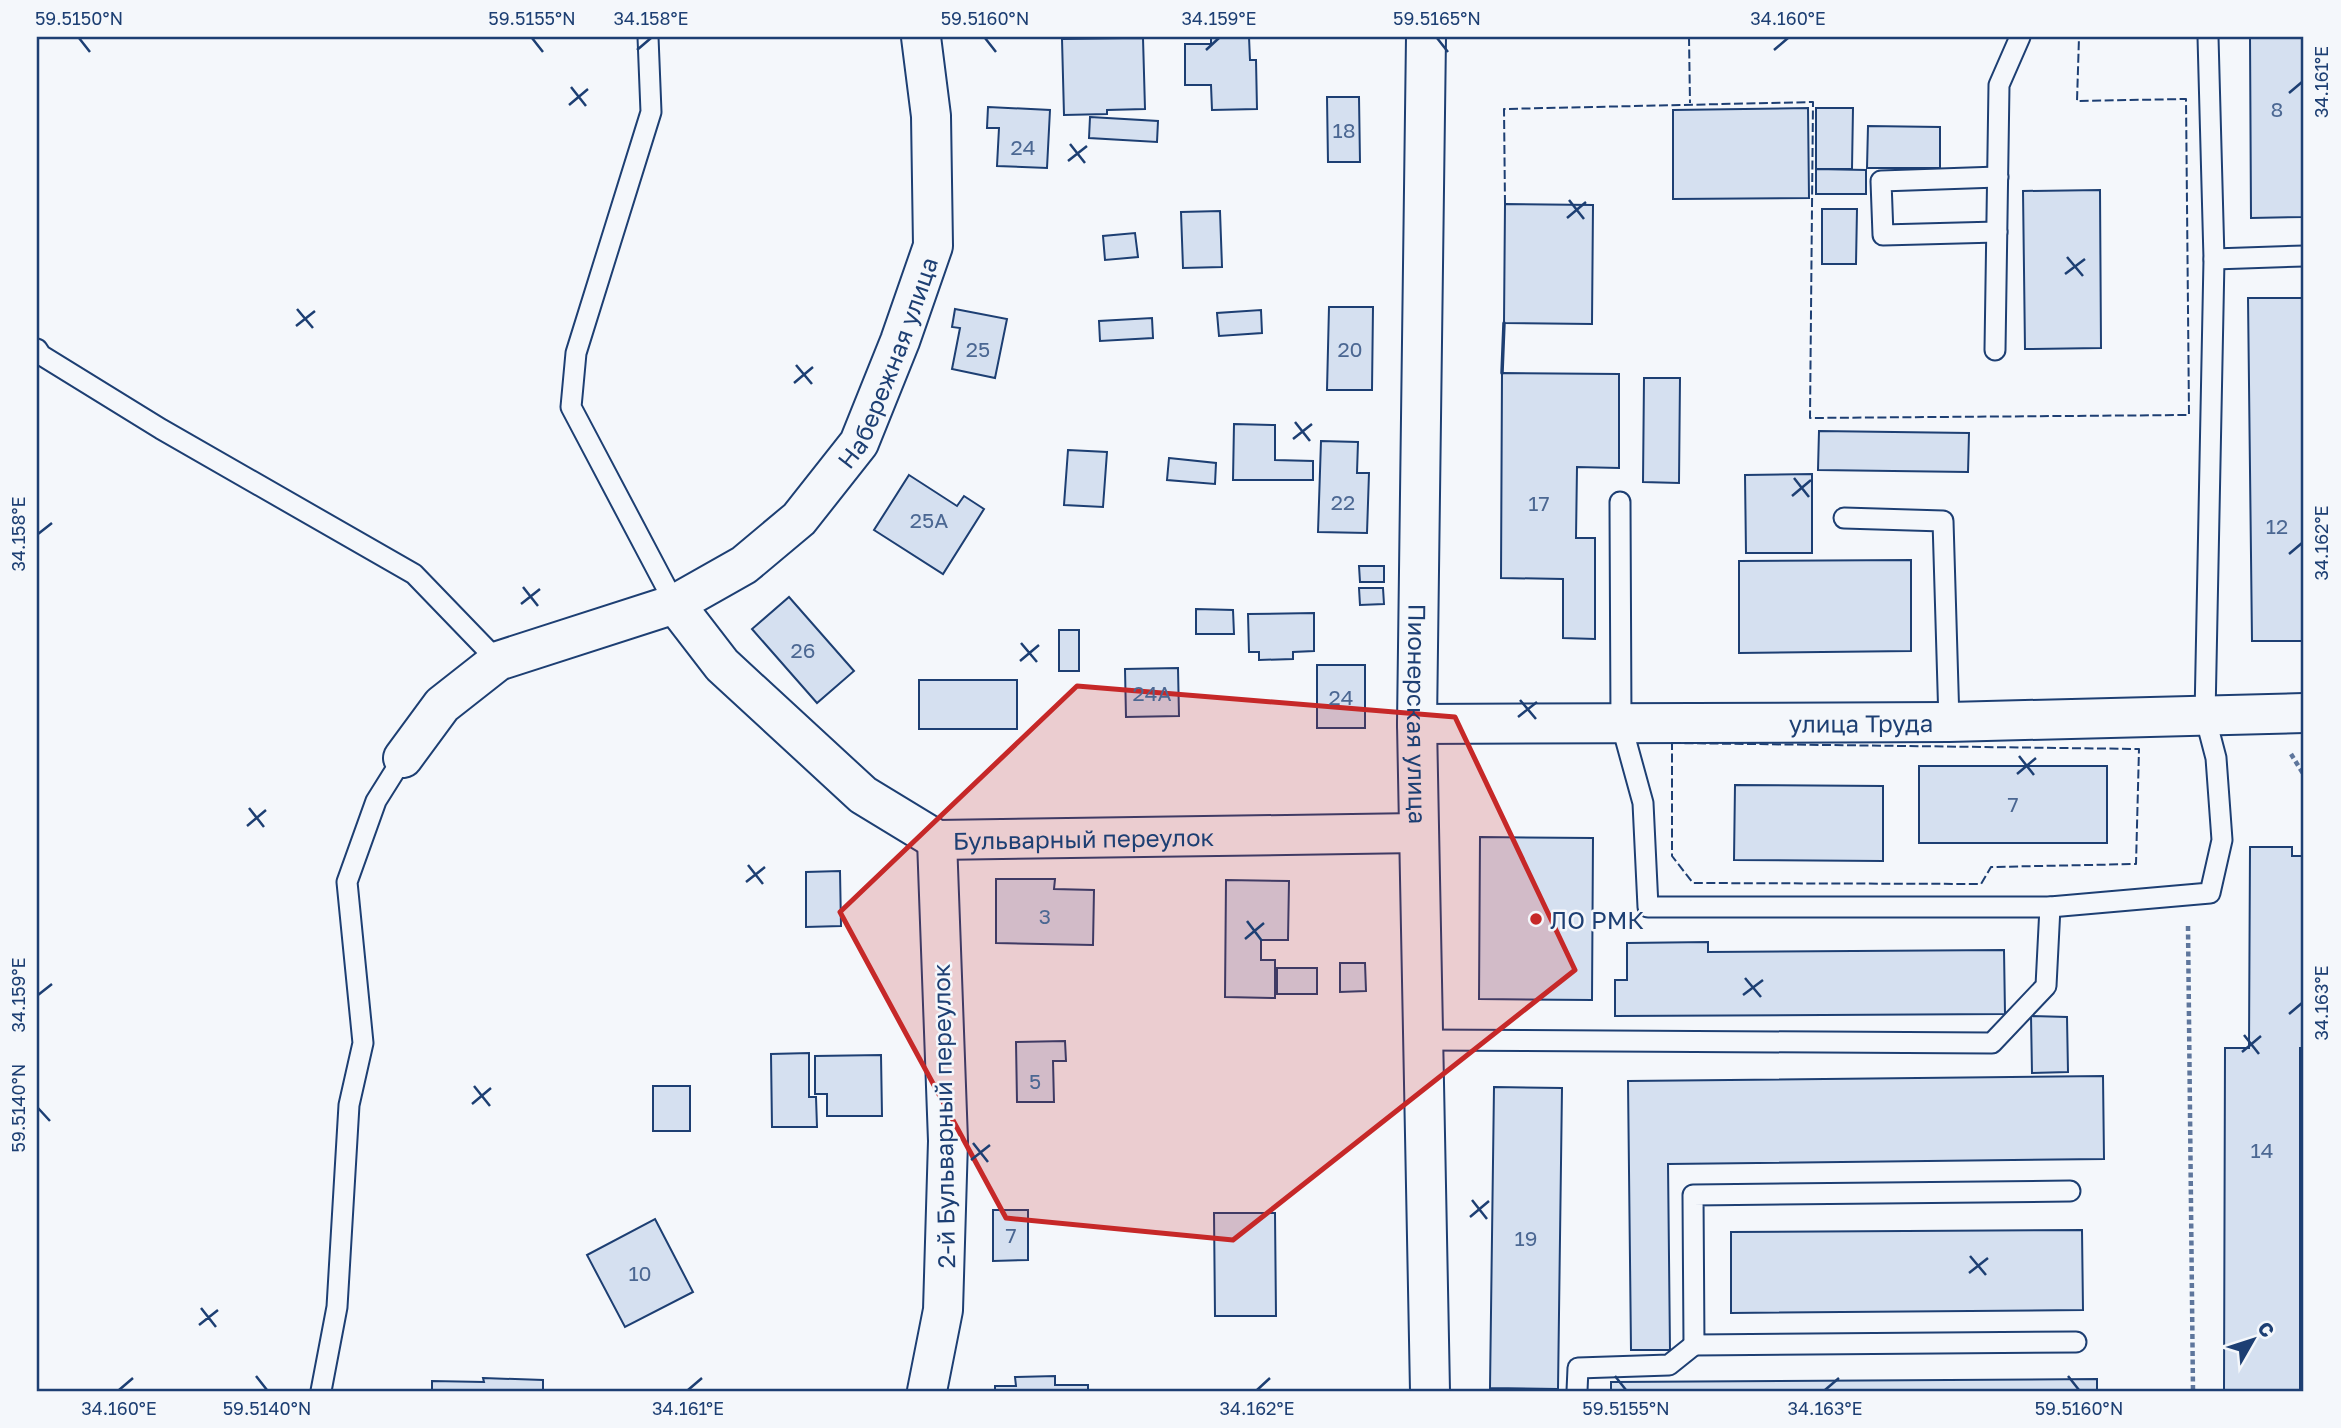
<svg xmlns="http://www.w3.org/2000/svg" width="2341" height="1428" font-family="'Golos Text',sans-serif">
<rect width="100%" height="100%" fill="#f4f7fb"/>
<g fill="#d5e0f0" stroke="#1d3f73" stroke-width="2">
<path d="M1211,37H1249L1250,60H1256L1257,109L1212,110L1211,85H1185V44H1211Z"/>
<path d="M2250,37H2304V217L2251,218Z"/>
<path d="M1143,38L1145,109L1107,110V114L1064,115L1062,39Z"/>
<path d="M1327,97H1359L1360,162H1328Z"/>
<path d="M988,107L1050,110L1047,168L997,166L999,128H987Z"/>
<path d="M1808,108L1809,198L1673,199V110Z"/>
<path d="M1816,108H1853L1852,169H1816Z"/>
<path d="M1090,117L1158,121L1157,142L1089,138Z"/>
<path d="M1868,126L1940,127V168H1867Z"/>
<path d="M1816,169L1866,170V194H1816Z"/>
<path d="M2100,190L2101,348L2025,349L2023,191Z"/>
<path d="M1505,204L1593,205L1592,324L1504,323Z"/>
<path d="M1822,209H1857L1856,264H1822Z"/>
<path d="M1220,211L1222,267L1183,268L1181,212Z"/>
<path d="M1135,233L1138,257L1105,260L1103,236Z"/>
<path d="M2248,298H2304V641H2252Z"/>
<path d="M1329,307H1373L1372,390H1327Z"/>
<path d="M955,309L1007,319L995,378L952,369L960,328L952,327Z"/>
<path d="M1261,310L1262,333L1219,336L1217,313Z"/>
<path d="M1152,318L1153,338L1100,341L1099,321Z"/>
<path d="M1502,373L1619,374V468L1577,467L1576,538H1595V639L1563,638V579L1501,578Z"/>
<path d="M1644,378H1680L1679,483L1643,482Z"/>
<path d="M1234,424L1275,425V460L1313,461V480H1233Z"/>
<path d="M1819,431L1969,433L1968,472L1818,470Z"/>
<path d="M1321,441L1358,442L1357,473H1369L1367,533L1318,532Z"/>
<path d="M1068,450L1107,452L1103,507L1064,505Z"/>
<path d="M1169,458L1216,463L1215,484L1167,480Z"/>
<path d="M1812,474V553H1746L1745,475Z"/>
<path d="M909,475L957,506L964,496L984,509L943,574L874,530Z"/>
<path d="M1911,560V651L1739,653V561Z"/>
<path d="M1359,566H1384V582H1360Z"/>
<path d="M1359,588H1383L1384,604L1360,605Z"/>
<path d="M789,597L854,671L817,703L752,629Z"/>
<path d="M1196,609L1233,610L1234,634H1196Z"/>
<path d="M1314,613V651L1293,652V659L1259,660V652H1249L1248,614Z"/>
<rect x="1059" y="630" width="20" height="41"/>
<rect x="1317" y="665" width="48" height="63"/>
<path d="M1178,668L1179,716L1126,717L1125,669Z"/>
<rect x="919" y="680" width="98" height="49"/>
<rect x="1919" y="766" width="188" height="77"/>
<path d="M1735,785L1883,786V861L1734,860Z"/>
<path d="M1480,837L1593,838L1592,1000L1479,999Z"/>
<path d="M2250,847H2292V856H2304V1048H2300V1391H2224L2225,1048H2249Z"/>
<path d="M840,871L841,926L806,927V872Z"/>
<path d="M996,879H1055L1054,889L1094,890L1093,945L996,943Z"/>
<path d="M1226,880L1289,881L1288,940H1261V960H1275V998L1225,997Z"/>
<path d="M1708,942V952L2004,950L2005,1014L1615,1016V980H1627V943Z"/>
<path d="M1340,963H1365L1366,991L1340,992Z"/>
<rect x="1277" y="968" width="40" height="26"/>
<path d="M2031,1016L2067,1017L2068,1072L2032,1073Z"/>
<path d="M1065,1041L1066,1061H1053L1054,1102H1017L1016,1042Z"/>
<path d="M809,1053V1097H816L817,1127H772L771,1054Z"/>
<path d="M881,1055L882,1116H827V1094H815V1056Z"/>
<path d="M2103,1076L2104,1159L1668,1164L1670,1350H1631L1628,1081Z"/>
<rect x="653" y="1086" width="37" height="45"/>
<path d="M1494,1087L1562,1088L1558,1389L1490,1388Z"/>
<path d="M993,1210H1028V1260L993,1261Z"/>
<path d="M1214,1213H1275L1276,1316H1215Z"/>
<path d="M655,1219L693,1292L625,1327L587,1255Z"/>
<path d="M2082,1230L2083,1310L1731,1313V1232Z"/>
<path d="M1055,1376V1385H1088V1391H995V1386H1016L1015,1377Z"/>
<path d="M483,1378L543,1380V1391H432V1381L484,1382Z"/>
<path d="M2097,1379V1391H1611V1382Z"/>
</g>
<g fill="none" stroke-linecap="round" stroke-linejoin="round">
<defs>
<g id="service">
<path d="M648,37L651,112L576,353L571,407L675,604"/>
<path d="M1997,232L1883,235L1881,181L1998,177"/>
<path d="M2214,259L2304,256"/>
<path d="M37,349L41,355L161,429L414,574L498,661"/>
<path d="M1995,350L1999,85L2020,37"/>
<path d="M1620,502L1621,723L1643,803L1648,907H2050L2210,893L2222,840L2216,758L2205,716L2214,259L2208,37"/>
<path d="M1844,518L1943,521L1949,722"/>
<path d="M1422,1040L1992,1043L2046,986L2050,907"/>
<path d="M2070,1191L1693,1195L1694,1345L2076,1342"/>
<path d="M321,1391L337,1307L349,1105L363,1043L347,882L376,801L403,758"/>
<path d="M1577,1391L1578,1368L1669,1365L1694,1345"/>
</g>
<g id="minor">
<path id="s1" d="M1426,37L1417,724L1430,1391"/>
<path id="s2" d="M675,604L722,665L863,795L937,840L1418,833"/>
<path id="s3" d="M1417,724L1949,722L2304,713"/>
<path id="s4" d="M403,758L442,705L498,661L675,604L744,565L799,519L859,443L900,341L933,246L931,116L921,37"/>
<path d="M927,1391L943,1310L948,1141L937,840"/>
</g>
</defs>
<use href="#service" stroke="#1d3f73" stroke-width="23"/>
<use href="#minor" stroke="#1d3f73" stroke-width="42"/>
<g stroke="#5e769c" stroke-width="4.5" stroke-dasharray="5 3.5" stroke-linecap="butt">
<path d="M2291,754L2304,775"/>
<path d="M2188,926L2193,1391"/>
</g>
<use href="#service" stroke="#f4f7fb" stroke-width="19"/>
<use href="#minor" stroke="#f4f7fb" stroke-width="38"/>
<g stroke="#1d3f73" stroke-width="2" stroke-dasharray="9 3.5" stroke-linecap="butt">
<path d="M1689,37L1690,103"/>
<path d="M1505,204L1504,109L1813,102L1810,418L2189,415L2186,99L2077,101L2079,37"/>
<path d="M1672,743L2139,749L2136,864L1991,867L1981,884L1693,883L1672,856Z"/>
</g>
<path stroke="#1d3f73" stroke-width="3.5" d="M1502,373L1504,323"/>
</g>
<path fill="#c62828" fill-opacity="0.2" stroke="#c62828" stroke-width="5" stroke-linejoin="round" d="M1077,686L1455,717L1575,970L1233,1240L1006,1218L840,912Z"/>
<path fill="none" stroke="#1d3f73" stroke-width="2.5" d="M79,38L90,52M532,38L543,52M985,38L996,52M1437,38L1448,52M637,50L651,38M1206,50L1219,38M1774,50L1788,38M571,87L586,106M2289,93L2302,82M569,105L588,89M1070,144L1085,163M1068,161L1087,146M1569,200L1584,219M1567,218L1586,202M2067,257L2083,276M2065,274L2085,259M297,309L313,328M296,326L315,311M796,365L812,384M794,383L813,367M1295,422L1310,441M1293,439L1312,424M1794,478L1809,497M1792,496L1811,480M38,534L52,523M2289,554L2302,543M523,587L538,606M521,604L540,589M1021,643L1037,662M1020,661L1039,645M1520,700L1536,719M1518,717L1537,702M2019,756L2034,775M2017,774L2036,758M249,808L264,827M247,826L266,810M748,865L763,884M746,882L765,867M1247,921L1262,941M1245,939L1264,923M1745,978L1761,997M38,995L52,984M1743,995L1763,980M2289,1014L2302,1003M2244,1035L2259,1054M2242,1052L2261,1036M474,1086L490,1106M472,1104L491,1088M38,1108L50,1121M973,1143L988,1162M971,1160L990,1145M1472,1200L1487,1219M1470,1217L1489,1201M1970,1256L1986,1275M1969,1273L1988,1258M201,1308L216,1327M199,1325L218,1310M256,1376L267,1390M1615,1376L1626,1390M2068,1376L2079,1390M119,1390L133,1378M688,1390L702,1378M1257,1390L1270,1378M1825,1390L1839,1378"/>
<circle fill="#c62828" stroke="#f4f7fb" stroke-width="2.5" cx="1536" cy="919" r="7"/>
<g text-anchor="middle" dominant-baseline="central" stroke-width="5" stroke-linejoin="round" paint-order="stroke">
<g font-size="21" fill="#4b6792">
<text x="2277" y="109">8</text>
<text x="1344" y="130">18</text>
<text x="1023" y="147">24</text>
<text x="978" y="349">25</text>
<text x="1350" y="349">20</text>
<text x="1343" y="502">22</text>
<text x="1539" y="503">17</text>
<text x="929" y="520">25А</text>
<text x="2277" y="526">12</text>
<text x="803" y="650">26</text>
<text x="1152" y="693">24А</text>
<text x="1341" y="697">24</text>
<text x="2013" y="804">7</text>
<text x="1045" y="916">3</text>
<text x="1035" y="1081">5</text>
<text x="2262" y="1150">14</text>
<text x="1011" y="1235">7</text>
<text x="1526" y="1238">19</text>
<text x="640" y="1273">10</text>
</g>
<g font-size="24" fill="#1d3f73" stroke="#f4f7fb">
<text stroke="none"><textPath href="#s4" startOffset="656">Набережная улица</textPath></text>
<text stroke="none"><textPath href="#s1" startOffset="677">Пионерская улица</textPath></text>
<text stroke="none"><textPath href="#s3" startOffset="444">улица Труда</textPath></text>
<text stroke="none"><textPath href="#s2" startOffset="502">Бульварный переулок</textPath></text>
<text transform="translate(943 1116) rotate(-91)">2-й Бульварный переулок</text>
</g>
<g font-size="24" fill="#1d3f73" stroke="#f4f7fb" text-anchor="start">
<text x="1550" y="919">ЛО РМК</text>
</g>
</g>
<rect width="2341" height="1428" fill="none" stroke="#f4f7fb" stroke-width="77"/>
<g transform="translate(2253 1340) rotate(51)" stroke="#f4f7fb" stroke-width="5" paint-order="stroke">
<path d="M0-5L12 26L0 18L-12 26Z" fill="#1d3f73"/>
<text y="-10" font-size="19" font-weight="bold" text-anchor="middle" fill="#1d3f73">С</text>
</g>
<rect x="38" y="38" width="2264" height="1352" fill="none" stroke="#1d3f73" stroke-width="2.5"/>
<g font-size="18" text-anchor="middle" fill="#1d3f73">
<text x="79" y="25">59.5150°N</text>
<text x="532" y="25">59.5155°N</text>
<text x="651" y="25">34.158°E</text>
<text x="985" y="25">59.5160°N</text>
<text x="1219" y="25">34.159°E</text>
<text x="1437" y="25">59.5165°N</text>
<text x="1788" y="25">34.160°E</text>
<text transform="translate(2322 82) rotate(-90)" y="6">34.161°E</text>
<text transform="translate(19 534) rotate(-90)" y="6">34.158°E</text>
<text transform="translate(2322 543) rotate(-90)" y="6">34.162°E</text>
<text transform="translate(19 995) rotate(-90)" y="6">34.159°E</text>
<text transform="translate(2322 1003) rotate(-90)" y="6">34.163°E</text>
<text transform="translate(19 1108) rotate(-90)" y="6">59.5140°N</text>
<text x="119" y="1415">34.160°E</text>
<text x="267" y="1415">59.5140°N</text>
<text x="688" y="1415">34.161°E</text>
<text x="1257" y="1415">34.162°E</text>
<text x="1626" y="1415">59.5155°N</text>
<text x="1825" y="1415">34.163°E</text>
<text x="2079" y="1415">59.5160°N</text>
</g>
</svg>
